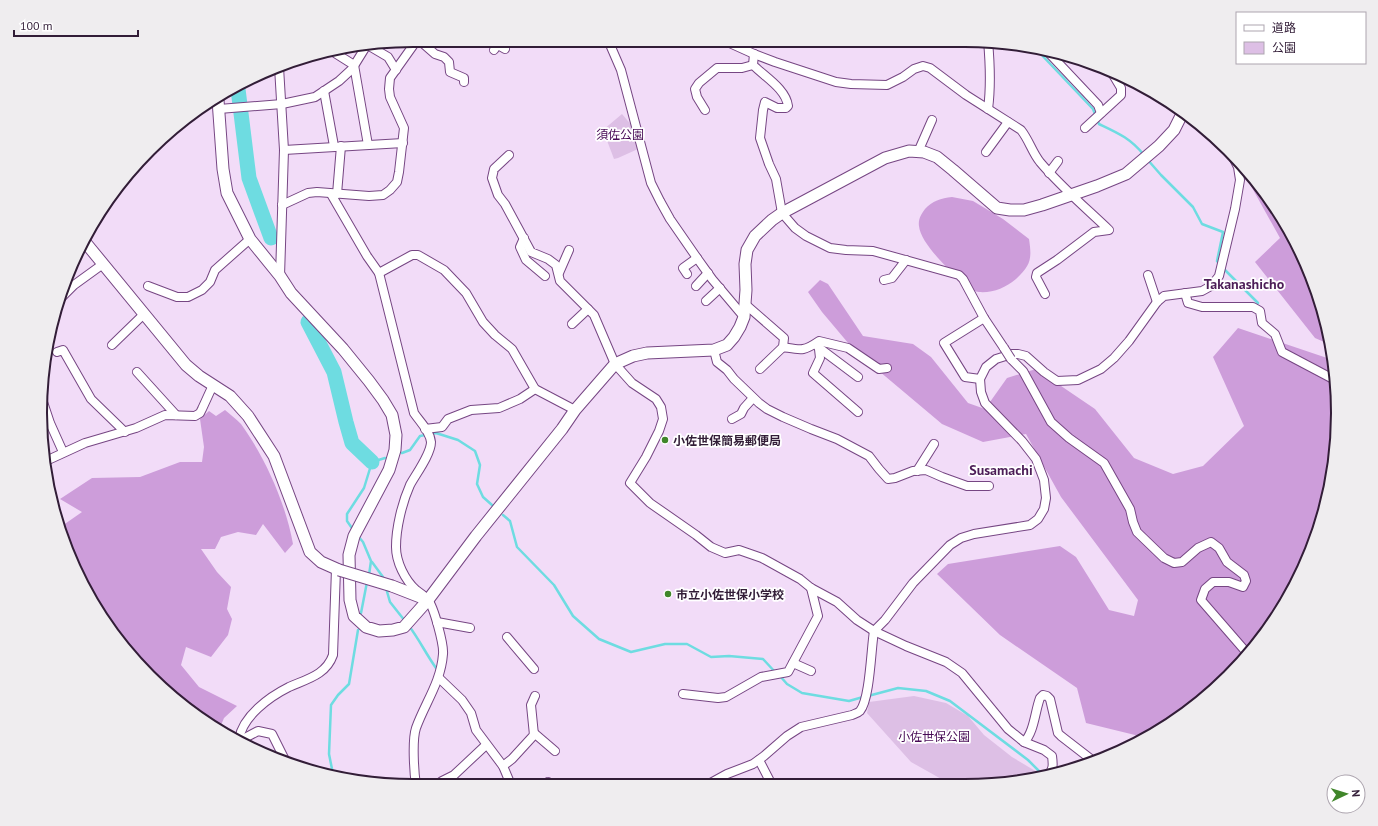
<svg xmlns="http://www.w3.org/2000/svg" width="1378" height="826" font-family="'PT Sans','Noto Sans JP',sans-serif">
<rect width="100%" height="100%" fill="#f2dcf8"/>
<g fill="#ddbfe5">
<path d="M622,114L633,127L638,149L618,158L614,159L603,130Z"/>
<path d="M914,696L946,703L968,716L984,735L1012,757L1042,775L1039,777L990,785H952L911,762L867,713L869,702Z"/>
</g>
<g fill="#cd9dda">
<path d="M1236,159L1275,206L1310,270L1331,345L1315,338L1255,262L1280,238Z"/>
<path d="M952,197L973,201L1003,219L1029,239C1032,259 1031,265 1016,279C1005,288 993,293 979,292C972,292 960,280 955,275C944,265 920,241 919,226C918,220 921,214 925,209C932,201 941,198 952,197Z"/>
<path d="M820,280L828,284L863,336L913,344L931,357L968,403L985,409L1007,378L1036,369L1095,409L1134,458L1173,474L1203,466L1244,426L1213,357L1238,328L1333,360L1338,413L1331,486L1310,556L1275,620L1211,693L1151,736L1143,739L1135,735L1086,723L1077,688L1000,635L937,574L948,564L1060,546L1076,557L1109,610L1134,616L1138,600L1061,497L1026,434L983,442L942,424L854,350L822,312L808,292Z"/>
<path d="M225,410C230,414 236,419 241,424C265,457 286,504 293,544L285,553L263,524L256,535L238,532L221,537L215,549H201L217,572L231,587L227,609L232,619L228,635L211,657L186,647L181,665L199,687L237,706L224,718L219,730L206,723L191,709L192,707L181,700L117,640L60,533L59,528L82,512L60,499L92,478L140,477L180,462H202L204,447L200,419L209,411L216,416Z"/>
</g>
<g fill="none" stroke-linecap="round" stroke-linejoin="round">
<g stroke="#6edce1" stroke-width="2.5">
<path d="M1037,50L1093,109L1099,124C1118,133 1130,138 1144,155"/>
<path d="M1147,159L1161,175L1193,207L1202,224L1223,232L1217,261L1220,265"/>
<path d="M1223,268L1258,303"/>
<path d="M402,453L410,450L420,436L436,433L458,440L475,451L480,465L477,484L483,497L492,505"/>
<path d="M503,515L510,521L517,547L554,585L573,616L599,639L631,652L665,644H687L711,657L729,656L763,659L776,673"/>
<path d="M354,531L347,521V514L364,488L372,462L385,458"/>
<path d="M358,536L363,542L371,561L369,575"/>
<path d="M372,562L383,577L384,581"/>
<path d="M386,588L390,602L405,621"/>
<path d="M361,613L367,582"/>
<path d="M409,626C419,639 426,654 436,668"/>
<path d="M780,676L787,684L802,693L849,701L863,697"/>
<path d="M868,696L898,688L926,691L950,701L1028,760L1044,776"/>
<path d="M333,774L329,754L331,705L338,695L349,684L358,630"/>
</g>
<g stroke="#6edce1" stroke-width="15">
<path d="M238,89L249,178L271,238"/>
<path d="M308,322L334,372L346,422L352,443L372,462"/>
</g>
<defs>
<g id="street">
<path d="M419,40L435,54L444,57L449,62L450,72L464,78V82"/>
<path d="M608,40L621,70L651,183L660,201L670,219L697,258L712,279L744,317"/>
<path d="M723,40L754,54L775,62L836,82L851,84L887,85L903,77L914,69L923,66L930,68L966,95L1021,130C1029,140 1032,152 1040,162C1061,187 1086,208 1109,230L1094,232L1057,260L1037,273L1036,277L1045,294"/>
<path d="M498,45L505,49"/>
<path d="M371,47L388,57L396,70"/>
<path d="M494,50L501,40"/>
<path d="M335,53L354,65L368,145"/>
<path d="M1049,53L1098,105L1101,113"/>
<path d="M754,54L753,65C765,77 786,89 788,106L786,108H777L765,102L763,110L760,138L769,164L776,179L782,213L795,228L806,236L830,248L846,250L873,251L959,275L963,279L984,318L1004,348"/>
<path d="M279,67L284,150L280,276"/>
<path d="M324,91L334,146"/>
<path d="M219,109L282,104L315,97L339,81L352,69L365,48"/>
<path d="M988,109C991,87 990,63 988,41"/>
<path d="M705,110L697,97L695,89L699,83L717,68H742L753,65"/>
<path d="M1085,128L1121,95V88L1112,73"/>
<path d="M284,150L403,143"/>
<path d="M918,152L932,120"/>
<path d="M986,152L1008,122"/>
<path d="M509,155L494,169L492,178L498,195L505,204L531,252L548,259L556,265L560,281L594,315L615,364L632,383L656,399L661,407L663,419L659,431L646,457L630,483L650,503L696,535L711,547L725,553L739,550L762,558L800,579L811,588L837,602L857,620L874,631L906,646L946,662L962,673L1008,729L1024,742C1034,733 1035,711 1040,698L1043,695L1047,696L1050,699L1058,733L1061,736L1092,760"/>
<path d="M1049,173L1058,161"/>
<path d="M331,194L367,256L379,273L414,413C420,422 430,431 431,442C431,454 416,474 410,485C402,503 396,528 396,547C396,562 405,580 416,590C420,593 425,596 428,600C434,607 444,645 443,654C441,682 425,703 416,728C412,740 414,772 416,785"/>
<path d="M337,194L341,146"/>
<path d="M282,205L308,193L317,192L369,196L383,195L390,190L397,182L399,172L404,128L390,97L389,89L390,78L417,40"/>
<path d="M524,238L520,247L526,260L545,276"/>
<path d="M379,273L412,255H418L444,270L466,293L483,322L495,335L512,349L535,389L575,410"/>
<path d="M559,273L569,250"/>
<path d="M687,274L683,268L697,258"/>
<path d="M1148,275L1157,302"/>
<path d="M884,280L892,278L906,260"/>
<path d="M148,286L177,297H188L202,290L210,282L215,270L250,239"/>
<path d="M696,286L708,273"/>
<path d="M1185,293L1188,303L1202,307H1253L1260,311L1262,323L1275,334L1282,352L1335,380"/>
<path d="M59,300L74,285L103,264"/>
<path d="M706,301L720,288"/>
<path d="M745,304L784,338L783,347L760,369"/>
<path d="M572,324L588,309"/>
<path d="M112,345L144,314"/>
<path d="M783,347C801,350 803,352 819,341L848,348L879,369L887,368"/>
<path d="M818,347L858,377"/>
<path d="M819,349L820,358L813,373L858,412"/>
<path d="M714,350L717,362L727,370L734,379L759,403L767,409L783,417L811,429L837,439L869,456L879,469L888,479L895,478L913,471L926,470L942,477L967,486H989"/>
<path d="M57,352L63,350L91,399L125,432"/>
<path d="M1011,359L1023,371L1051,422L1069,438L1104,463L1130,509L1133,522L1137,532L1164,558L1174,563L1182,562L1198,548L1211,542L1219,548L1227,562L1244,575L1246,581L1243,587L1229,582H1213L1205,589L1201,600L1247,653"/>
<path d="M137,372L176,415"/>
<path d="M980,379L965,377L944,343L984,318"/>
<path d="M42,399L50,423L63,452"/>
<path d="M732,419L741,414L744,408L753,398"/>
<path d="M425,429L442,427L448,419L471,410L499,408L520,399L535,389"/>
<path d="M48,460L85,443L136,428L165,415L195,416L200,413L202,409L213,385"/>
<path d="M917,471L934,444"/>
<path d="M437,622L470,628"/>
<path d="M507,637L534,669"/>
<path d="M793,663L811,671"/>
<path d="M439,678L462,700L471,713L476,730L503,766L511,785"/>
<path d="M683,694L718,698L726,697L761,677L788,672L818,616L811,588"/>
<path d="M534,733L555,751"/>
<path d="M239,739C243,716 269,697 289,687C307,679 326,675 333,655L336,569"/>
<path d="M241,740L258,731L272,734L286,762L289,764"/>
<path d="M1024,742L1044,750L1052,756C1053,764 1054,770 1047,776"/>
<path d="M759,760L772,785"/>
<path d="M503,766L512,759L534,735L531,705L535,696"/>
<path d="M437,785L442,781L454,775L486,745"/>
<path d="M546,785L548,782"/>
<path d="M707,785L727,774L753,764L764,756L787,736L801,727L852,715C854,714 858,713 860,711C870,699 871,649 874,631L885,620L913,583L950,545L961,538L974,534L1030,525L1038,519L1044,509L1046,498L1044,480L1036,459L1022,441L985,403L981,392L980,379L986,367L996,359L1012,354H1018L1026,356L1044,372L1057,381L1078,380L1101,369L1114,358L1129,341L1157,302L1164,296L1202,291L1211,286L1219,276L1235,209L1240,180L1238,167L1231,153L1225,146"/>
</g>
<g id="secondary">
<path d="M218,100L223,169L227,193L250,239L280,276L291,293L343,349L369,381L383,400L392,415L396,435L395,450L389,470L354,536L349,555L350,600L354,616L366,627L379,631L393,630L404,627L428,600L476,536L562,429L575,410L615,364L633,356L647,353L714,350L727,345L734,337L740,327L744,317L746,290L745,264L747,250L755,236L772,220L782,213L885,158L909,151L924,152L937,157L953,170L997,208L1010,210H1024L1042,205L1097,186L1126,174L1159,146L1174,130L1183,112"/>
<path d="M85,242L186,365L199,376L230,396L248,416L274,456L310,552L321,562L339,570"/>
<path d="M392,586L428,600"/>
</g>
</defs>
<use href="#street" stroke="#764683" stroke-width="10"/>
<use href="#secondary" stroke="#764683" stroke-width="13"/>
<use href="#street" stroke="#fff" stroke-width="8"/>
<use href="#secondary" stroke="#fff" stroke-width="11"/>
<defs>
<path id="street-bridge" d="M1004,348L1011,359"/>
<path id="secondary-bridge" d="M339,570L392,586"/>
</defs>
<use href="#street-bridge" stroke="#764683" stroke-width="10" stroke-linecap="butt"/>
<use href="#secondary-bridge" stroke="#764683" stroke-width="13" stroke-linecap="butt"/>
<use href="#street-bridge" stroke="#fff" stroke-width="8"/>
<use href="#secondary-bridge" stroke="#fff" stroke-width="11"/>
</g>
<g fill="#40862a" stroke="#fff" stroke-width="1.5">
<circle cx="665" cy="440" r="4"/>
<circle cx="668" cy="594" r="4"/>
</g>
<g text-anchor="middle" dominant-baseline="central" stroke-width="3.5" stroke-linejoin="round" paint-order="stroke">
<g font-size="12" fill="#470a55" stroke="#fff">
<text x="620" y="134">須佐公園</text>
<text x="934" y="736">小佐世保公園</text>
</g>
<g font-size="12" font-weight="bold" fill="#321d37" stroke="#fff" text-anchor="start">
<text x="673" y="440">小佐世保簡易郵便局</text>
<text x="676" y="594">市立小佐世保小学校</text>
</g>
<g font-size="14" font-weight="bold" fill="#4c1d57" stroke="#fff">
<text x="1244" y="284">Takanashicho</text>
<text x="1001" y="470">Susamachi</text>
</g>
</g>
<path d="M0 0H1378V826H0ZM413 47H965A366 366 0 0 1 1331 413V413A366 366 0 0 1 965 779H413A366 366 0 0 1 47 413V413A366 366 0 0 1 413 47Z" fill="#efedef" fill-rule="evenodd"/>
<path fill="none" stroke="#321d37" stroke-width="2" d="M413 47H965A366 366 0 0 1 1331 413V413A366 366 0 0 1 965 779H413A366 366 0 0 1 47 413V413A366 366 0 0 1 413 47Z"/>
<rect x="1236" y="12" width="130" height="52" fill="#ffffff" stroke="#ada5af"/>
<rect x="1244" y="25" width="20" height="6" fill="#ffffff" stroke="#ada5af"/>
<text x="1272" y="32" font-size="12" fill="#321d37">道路</text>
<rect x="1244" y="42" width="20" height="12" fill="#ddbfe5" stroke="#ada5af"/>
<text x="1272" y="52" font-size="12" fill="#321d37">公園</text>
<g transform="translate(1346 794) rotate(86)"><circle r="19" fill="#ffffff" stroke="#ada5af"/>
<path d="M0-3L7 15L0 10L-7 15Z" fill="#40862a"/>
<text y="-6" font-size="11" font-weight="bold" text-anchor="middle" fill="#321d37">N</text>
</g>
<path d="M14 30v6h124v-6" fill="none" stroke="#321d37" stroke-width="2"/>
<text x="20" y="30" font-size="12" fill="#321d37" stroke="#ffffff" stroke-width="3" paint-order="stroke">100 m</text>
</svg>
